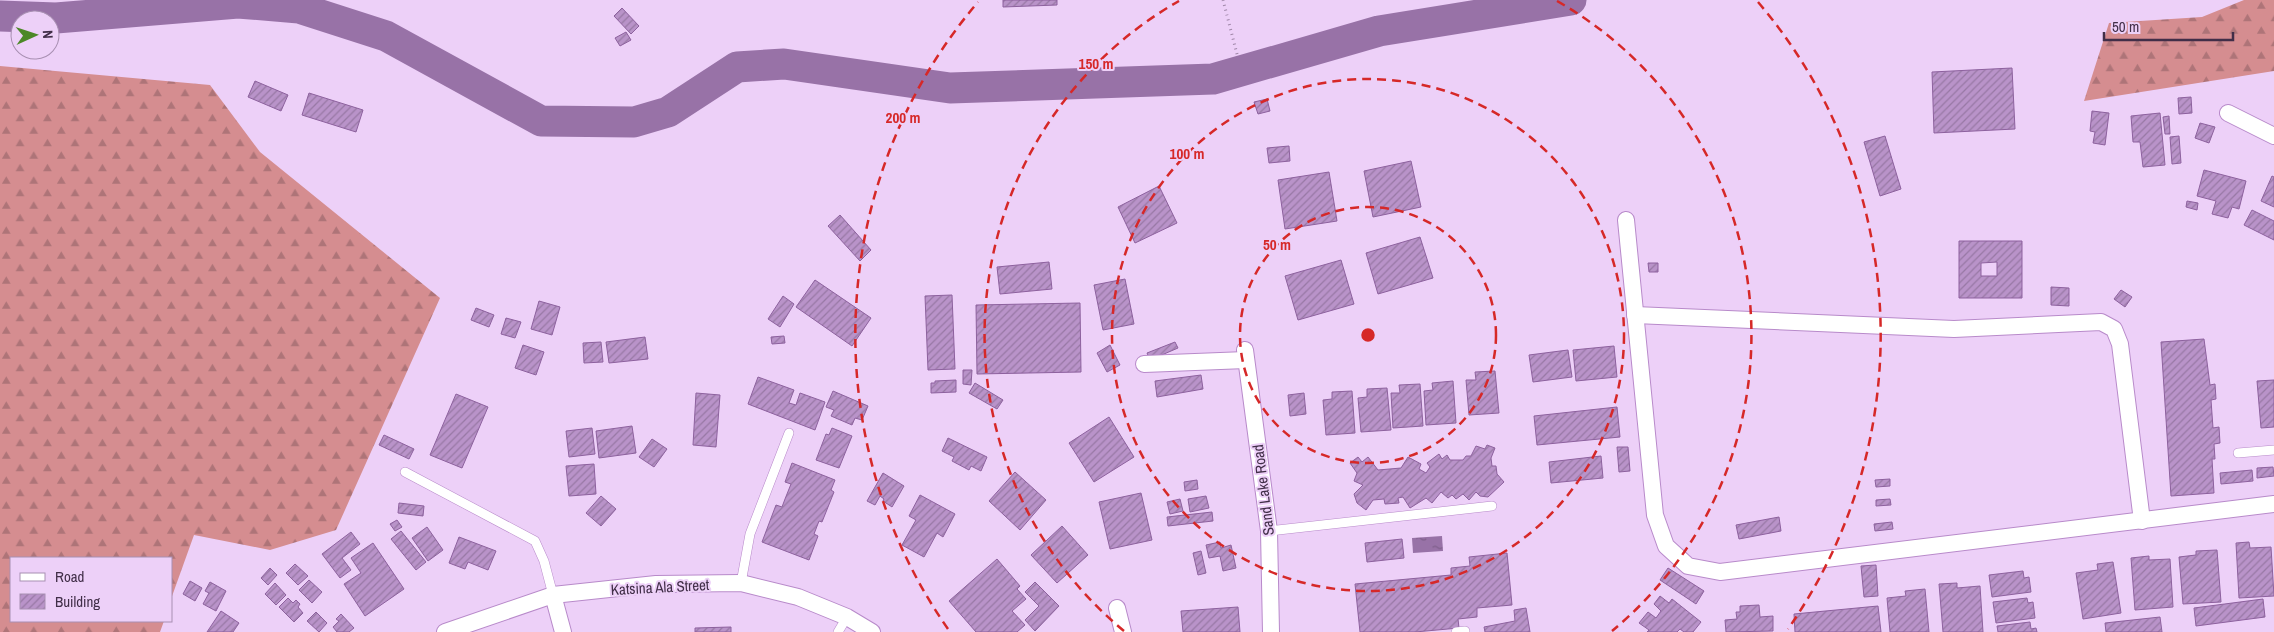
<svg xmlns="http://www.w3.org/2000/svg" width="2274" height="632" font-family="'Archivo Narrow',sans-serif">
<defs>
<pattern id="forest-firs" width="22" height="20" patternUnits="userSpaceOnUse" patternTransform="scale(1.25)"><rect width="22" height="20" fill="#d58d90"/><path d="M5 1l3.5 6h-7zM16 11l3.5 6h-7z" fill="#ae7478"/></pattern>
<pattern id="water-ripples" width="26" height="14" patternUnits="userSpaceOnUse" patternTransform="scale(1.25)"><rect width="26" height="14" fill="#9872a7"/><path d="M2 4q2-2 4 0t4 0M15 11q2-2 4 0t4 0" fill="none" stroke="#7e5e8a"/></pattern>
<pattern id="building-hatch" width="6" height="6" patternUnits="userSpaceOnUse" patternTransform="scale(1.25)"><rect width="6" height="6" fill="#b993c9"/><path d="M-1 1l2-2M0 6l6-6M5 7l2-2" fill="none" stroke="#9878a5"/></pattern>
</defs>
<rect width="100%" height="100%" fill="#edd0f8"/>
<g fill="url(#forest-firs)">
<path d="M2244,0H2274V71L2084,101L2109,23L2202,17Z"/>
<path d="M0,66L210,85L260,152L440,298L336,530L270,550L194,535L171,599V558H11V621H164L160,632H0Z"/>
</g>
<path fill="url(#water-ripples)" d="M1442,536L1443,551L1413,553L1412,538Z"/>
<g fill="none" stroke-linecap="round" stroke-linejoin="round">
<path stroke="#9872a7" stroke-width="31" d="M0,16L56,18L238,3L299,8L386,36L541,121L634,122L668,112L737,67L784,64L950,88L1213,79L1379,31L1571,0"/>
</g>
<g fill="url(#building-hatch)" stroke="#8d619e" fill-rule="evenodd">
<path d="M1003,0H1057V5L1003,7Z"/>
<path d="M622,8L639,26L631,34L614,16Z"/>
<path d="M626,32L631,40L620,46L615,38Z"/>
<path d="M2012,68L2015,129L1934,133L1932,72Z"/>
<path d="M255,81L288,95L281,111L248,97Z"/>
<path d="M309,93L363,110L356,132L302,115Z"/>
<path d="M2191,97L2192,113L2179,114L2178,98Z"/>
<path d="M1267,99L1270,111L1258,114L1254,102Z"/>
<path d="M2092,111L2109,113L2105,145L2093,143L2095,132L2090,131Z"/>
<path d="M2160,113L2165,165L2143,167L2140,142H2133L2131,116Z"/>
<path d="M2169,116L2170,134H2165L2163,117Z"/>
<path d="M2200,123L2215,127L2209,143L2195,138Z"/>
<path d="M1885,136L1901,189L1880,196L1864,142Z"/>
<path d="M2179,136L2181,163L2172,164L2170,137Z"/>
<path d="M1289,146L1290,161L1269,163L1267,148Z"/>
<path d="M1411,161L1421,207L1373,217L1364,171Z"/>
<path d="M2204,170L2246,181L2239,209L2232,207L2228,218L2212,214L2216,201L2197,196Z"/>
<path d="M1329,172L1337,221L1285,229L1278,180Z"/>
<path d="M2272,176L2274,177V207L2261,201Z"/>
<path d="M1159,186L1177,223L1135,243L1118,207Z"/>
<path d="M2187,201L2198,203L2197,210L2186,207Z"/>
<path d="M2252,210L2274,221V240L2244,225Z"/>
<path d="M840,215L871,250L860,261L828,226Z"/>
<path d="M1420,237L1433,278L1378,294L1366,253Z"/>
<path d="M1959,241H2022V298H1959ZM1997,262V276H1981V263Z"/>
<path d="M1341,260L1354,304L1298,320L1285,276Z"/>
<path d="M1049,262L1052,289L1000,294L997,267Z"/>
<path d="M1648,263H1658V272H1649Z"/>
<path d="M1125,279L1134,324L1103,330L1094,285Z"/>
<path d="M815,280L871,318L852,346L796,307Z"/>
<path d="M2051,287L2069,288V306L2051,305Z"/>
<path d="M2121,290L2132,297L2125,307L2114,299Z"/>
<path d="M952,295L955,369L928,370L925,296Z"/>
<path d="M783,296L794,304L780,327L768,319Z"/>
<path d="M539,301L560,307L552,335L531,329Z"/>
<path d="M1080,303L1081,372L977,374L976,305Z"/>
<path d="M476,308L494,315L489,327L471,320Z"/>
<path d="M506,318L521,322L515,338L501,334Z"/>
<path d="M784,336L785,343L772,344L771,337Z"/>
<path d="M645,337L648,359L609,363L606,342Z"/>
<path d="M2204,339L2210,385L2215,384L2216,399L2211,400L2213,428L2219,427L2220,443L2214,444L2215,459H2212L2214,493L2171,496L2161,342Z"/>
<path d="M601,342L603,362L584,363L583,343Z"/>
<path d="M1175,342L1178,348L1150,360L1147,353Z"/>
<path d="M523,345L544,352L536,375L515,368Z"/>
<path d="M1110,345L1120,365L1107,372L1097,353Z"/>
<path d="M1614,346L1617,377L1576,381L1573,350Z"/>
<path d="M1568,350L1572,377L1533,382L1529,355Z"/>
<path d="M963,370H972L971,385L963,384Z"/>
<path d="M1495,371L1499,413L1469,415L1466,380H1476L1475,372Z"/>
<path d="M1201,375L1203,389L1157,397L1155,381Z"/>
<path d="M758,377L794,390L789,403L796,405L800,393L825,402L815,430L748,404Z"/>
<path d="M956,380V392L931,393V383H935V381Z"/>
<path d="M2274,380V427L2261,428L2257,381Z"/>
<path d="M1453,381L1456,423L1426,425L1424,391L1433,390L1432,383Z"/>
<path d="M975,383L1003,400L997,409L969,393Z"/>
<path d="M1420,384L1423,426L1393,428L1391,393H1400L1399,385Z"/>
<path d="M1387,388L1391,430L1361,432L1358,398L1367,397V389Z"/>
<path d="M833,391L868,406L862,420L855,418L852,425L831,416L834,410L826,407Z"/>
<path d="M1352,391L1355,433L1326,435L1323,400L1332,399V392Z"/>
<path d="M696,393L720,395L716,447L693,445Z"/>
<path d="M1304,393L1306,414L1290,416L1288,395Z"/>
<path d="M456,394L488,407L462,468L430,455Z"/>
<path d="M1617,407L1620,437L1537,445L1534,416Z"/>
<path d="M1109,417L1134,457L1094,482L1069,443Z"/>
<path d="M632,426L636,453L599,458L596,431Z"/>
<path d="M592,428L595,454L569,457L566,431Z"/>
<path d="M832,428L852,436L839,468L816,460L826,434L829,435Z"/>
<path d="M384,435L414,449L409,459L379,445Z"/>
<path d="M948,438L987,457L981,471L971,466L969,470L952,461L954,457L942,451Z"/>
<path d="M652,439L667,449L654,467L639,457Z"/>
<path d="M1487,445L1495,448L1491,458L1492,466H1496L1497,474L1504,482L1488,497L1480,496L1476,492L1469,500L1463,494L1456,499L1452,495L1448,498L1441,492L1432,503L1426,498L1410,508L1403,497L1398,498L1399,503L1385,504L1384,499L1373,500L1366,510L1357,503L1354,494L1363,485L1354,481L1357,473L1350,463L1358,457L1362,462L1368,457L1378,470L1401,468L1408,457L1421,464L1419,469L1426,473L1430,467L1427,463L1439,454L1442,459L1447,455L1450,460H1463L1466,456H1471L1476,446L1485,449Z"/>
<path d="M1617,447H1628L1630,471L1619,472Z"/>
<path d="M1601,456L1603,478L1551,483L1549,462Z"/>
<path d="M792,463L835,480L831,490L834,492L822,522L819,521L814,534L818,536L809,560L762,542L776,505L782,507L785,499L791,484L785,482Z"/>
<path d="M594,464L596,494L569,496L566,466Z"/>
<path d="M2273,467L2274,476L2257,478V468Z"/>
<path d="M2252,470L2253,481L2221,484L2220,473Z"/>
<path d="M1015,472L1046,500L1020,530L989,501Z"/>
<path d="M883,473L904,486L892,507L883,501L884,499L880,496L875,505L867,501Z"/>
<path d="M1890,479V486L1876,487L1875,480Z"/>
<path d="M1197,480L1198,489L1185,491L1184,482Z"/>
<path d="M1141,493L1152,540L1110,549L1099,502Z"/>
<path d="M920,495L955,514L943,537L937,533L924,557L902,545L916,520L909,516Z"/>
<path d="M601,496L616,509L601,526L586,513Z"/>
<path d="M1206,496L1209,508L1190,512L1188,499Z"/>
<path d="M1180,499L1183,511L1170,514L1167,502Z"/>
<path d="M1890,499L1891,505L1876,506V500Z"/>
<path d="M399,503L424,506L423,516L398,513Z"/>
<path d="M1212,512L1213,521L1168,526L1167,517Z"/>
<path d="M1779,517L1781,531L1739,539L1736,525Z"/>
<path d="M397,520L402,527L395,531L390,524Z"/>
<path d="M1892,522L1893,529L1875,531L1874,524Z"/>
<path d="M1062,526L1088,555L1057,583L1031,555Z"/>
<path d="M427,527L443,550L428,561L412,538Z"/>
<path d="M401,531L426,562L416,570L391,539Z"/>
<path d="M351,532L360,544L342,558L351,570L340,578L322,554Z"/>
<path d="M459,537L496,551L488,570L468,562L465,569L449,563Z"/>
<path d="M1402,539L1404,558L1367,562L1365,543Z"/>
<path d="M1220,542L1221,548L1231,545L1236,568L1223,571L1220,556L1209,558L1206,545Z"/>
<path d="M2249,542L2250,548L2271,547L2274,596L2239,598L2236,543Z"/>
<path d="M373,543L404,589L365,616L344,584L361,573L351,558Z"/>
<path d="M2217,550L2221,602L2183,604L2179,557L2196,555V551Z"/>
<path d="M1201,551L1206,573L1198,575L1193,553Z"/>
<path d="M1507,553L1512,605L1477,608V617L1458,619L1459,628L1415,632H1360L1355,584L1451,575V568L1470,566L1469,557Z"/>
<path d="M2149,556V560L2170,559L2173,607L2135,610L2131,558Z"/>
<path d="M997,559L1020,586L1017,589L1026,599L1012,611L1025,625L1017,632H976L949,601Z"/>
<path d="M2113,562L2121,613L2083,619L2076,573L2098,570L2097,564Z"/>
<path d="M295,564L308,576L298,585L286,573Z"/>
<path d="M1876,565L1878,596L1864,597L1861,566Z"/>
<path d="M270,568L277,575L268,585L261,578Z"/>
<path d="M1668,568L1704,591L1696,604L1660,580Z"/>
<path d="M2023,571L2024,578L2029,577L2031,592L1992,597L1989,575Z"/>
<path d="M309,580L322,592L312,603L299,590Z"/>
<path d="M190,581L202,588L195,601L183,594Z"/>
<path d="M210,582L226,591L216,611L203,604L209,593L205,591Z"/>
<path d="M1035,582L1059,606L1035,631L1025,620L1039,606L1025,592Z"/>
<path d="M275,583L286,595L276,605L265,594Z"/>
<path d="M1957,583V588L1980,586L1983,632H1943L1939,584Z"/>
<path d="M1925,589L1929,632H1890L1887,598L1906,596L1905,591Z"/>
<path d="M1660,596L1669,603L1672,599L1701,622L1693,632H1684L1680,629L1677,632H1647L1649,630L1639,623L1648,612L1656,618L1661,611L1654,604Z"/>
<path d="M288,598L293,603L296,600L300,604L298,607L303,613L294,622L279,607Z"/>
<path d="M2027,598L2028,603L2033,602L2035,618L1996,623L1993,602Z"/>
<path d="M2263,599L2265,617L2196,626L2194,608Z"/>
<path d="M1759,605L1760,617L1773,616V631L1726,632L1725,620L1737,619L1736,612H1740V606Z"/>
<path d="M1878,606L1881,632H1795L1794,614Z"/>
<path d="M1238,607L1240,632H1183L1181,611Z"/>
<path d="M1526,608L1530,632H1485L1484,627L1515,621L1514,610Z"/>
<path d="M221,611L239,623L233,632H207Z"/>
<path d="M316,612L327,623L319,632L307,621Z"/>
<path d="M341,614L354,628L349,632H337L333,627L339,621L336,619Z"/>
<path d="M2160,617L2162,632H2106L2105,623Z"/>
<path d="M2030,622L2031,629L2036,628L2037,632H1998L1997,626Z"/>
<path d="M731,627V632H695V628Z"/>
</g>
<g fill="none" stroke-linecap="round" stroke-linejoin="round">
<defs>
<g id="lane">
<path d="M2238,453L2274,450"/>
<path d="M405,472L535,541L544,561L553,595"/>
<path d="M1269,531L1492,506"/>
<path d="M741,583L750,534L789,433"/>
<path d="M838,632L847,617"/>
<path d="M1456,632L1465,631"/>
</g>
<g id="street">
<path d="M2228,113L2274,136"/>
<path d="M1626,220L1655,515L1666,546L1688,566L1720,572L2274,504"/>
<path d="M1635,315L1954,329L2101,322L2114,329L2120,344L2142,521"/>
<path d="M1245,350L1269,531L1271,632"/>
<path d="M1144,364L1246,360"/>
<path d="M553,595L563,632"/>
<path d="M1117,608L1123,632"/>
<path d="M445,632L553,595L656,584L741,583L798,597L847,617L872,632"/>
</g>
</defs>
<use href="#lane" stroke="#b88aca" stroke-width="10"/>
<use href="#street" stroke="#b88aca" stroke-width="18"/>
<path stroke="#a087a9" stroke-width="3" stroke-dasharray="1 4" stroke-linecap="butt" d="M1223,0L1238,58"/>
<use href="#lane" stroke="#fff" stroke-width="9"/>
<use href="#street" stroke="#fff" stroke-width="16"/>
</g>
<g fill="none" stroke="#d62828" stroke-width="2.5" stroke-dasharray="9 6">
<circle cx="1368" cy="335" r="128"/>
<circle cx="1368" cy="335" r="256"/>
<path d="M1124 631A384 384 0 0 1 1179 1M1557 1A384 384 0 0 1 1612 631"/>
<path d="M948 629A513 513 0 0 1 978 2M1758 2A513 513 0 0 1 1788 629"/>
</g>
<g text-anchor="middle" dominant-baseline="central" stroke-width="4" stroke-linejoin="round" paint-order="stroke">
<g font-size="15" fill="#412e48" stroke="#edd0f8">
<text transform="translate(1263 490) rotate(-97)">Sand Lake Road</text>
<text transform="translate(660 587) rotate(-3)">Katsina Ala Street</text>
</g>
</g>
<circle cx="1368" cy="335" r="8" fill="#d62828" stroke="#edd0f8" stroke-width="2.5"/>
<g font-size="15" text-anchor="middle" font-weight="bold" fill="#d62828" stroke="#edd0f8" stroke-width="4" stroke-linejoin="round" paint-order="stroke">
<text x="1096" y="69">150 m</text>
<text x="903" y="123">200 m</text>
<text x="1187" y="159">100 m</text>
<text x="1277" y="250">50 m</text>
</g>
<rect x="10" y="557" width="162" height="65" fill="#edd0f8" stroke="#a88fb2"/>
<rect x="20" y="573" width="25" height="8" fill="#ffffff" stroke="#a88fb2"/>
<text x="55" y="582" font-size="15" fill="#412e48">Road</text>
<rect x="20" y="594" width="25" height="15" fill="url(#building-hatch)" stroke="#a88fb2"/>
<text x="55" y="607" font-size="15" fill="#412e48">Building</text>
<g transform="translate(35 35) rotate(87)"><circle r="24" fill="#edd0f8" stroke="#a88fb2"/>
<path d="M0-4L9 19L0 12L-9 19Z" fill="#4c8827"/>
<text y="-8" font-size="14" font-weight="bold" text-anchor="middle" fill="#412e48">N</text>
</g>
<path d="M2104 32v8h129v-8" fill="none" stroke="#412e48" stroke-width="2.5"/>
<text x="2112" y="32" font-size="15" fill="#412e48" stroke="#edd0f8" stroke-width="4" paint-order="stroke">50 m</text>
</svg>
